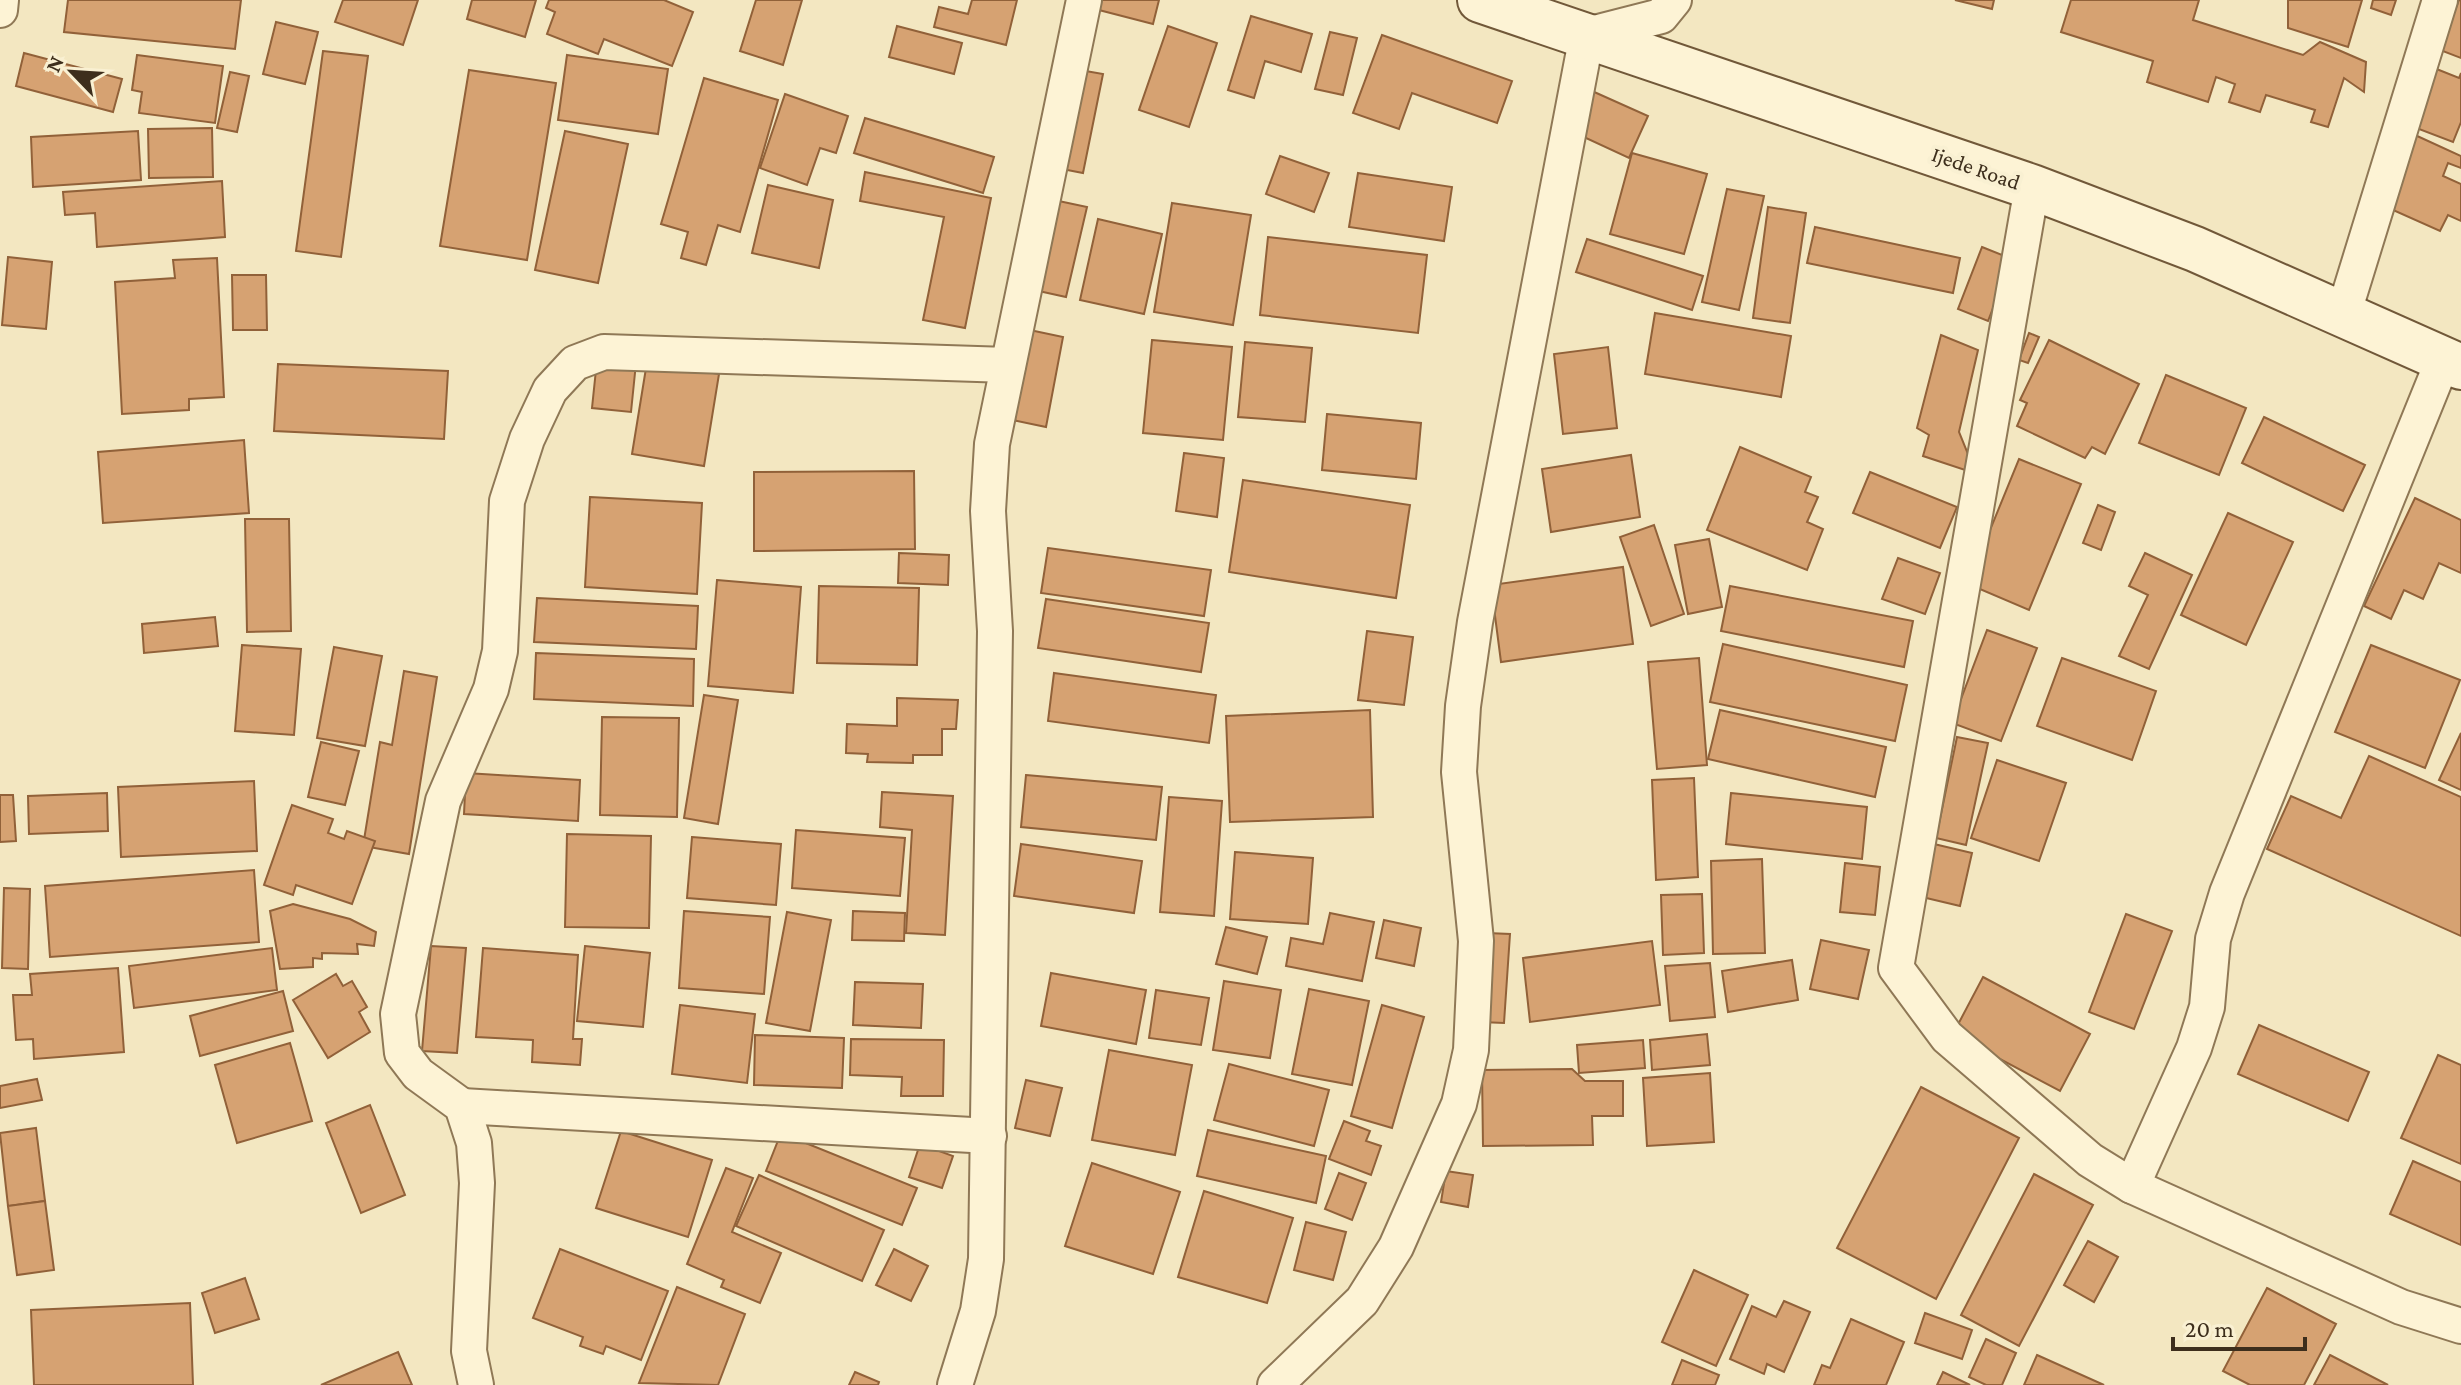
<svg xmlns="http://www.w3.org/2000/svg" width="2461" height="1385" font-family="'Crimson Pro',serif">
<rect width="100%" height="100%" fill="#f3e7c1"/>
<g fill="#d6a272" stroke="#916139" stroke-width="2">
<path d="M68,0H241L235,49L64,32Z"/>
<path d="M343,0H418L403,45L335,22Z"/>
<path d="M472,0H536L525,37L467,19Z"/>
<path d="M549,0H664L693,12L672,66L604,39L598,54L547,34L555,12L546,8Z"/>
<path d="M756,0H802L783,65L740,51Z"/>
<path d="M972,0H1017L1006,45L934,27L939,7L968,14Z"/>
<path d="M1098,0H1159L1153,24L1095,9Z"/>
<path d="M1955,0H1994L1992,9Z"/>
<path d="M2071,0H2199L2193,20L2303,55L2320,42L2366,62L2364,92L2344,78L2328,127L2311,122L2315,110L2266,95L2260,112L2229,102L2235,84L2216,77L2208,102L2147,82L2153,61L2061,32Z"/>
<path d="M2288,0H2362L2348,47L2288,28Z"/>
<path d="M2373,0H2396L2391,15L2371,8Z"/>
<path d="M2459,0H2461V58L2440,50Z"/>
<path d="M1251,16L1312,34L1301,72L1265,61L1254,98L1228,90Z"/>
<path d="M276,22L318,32L305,84L263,74Z"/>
<path d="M897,26L962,43L954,74L889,57Z"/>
<path d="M1168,26L1217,43L1189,127L1139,110Z"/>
<path d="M1330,32L1357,38L1343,95L1315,89Z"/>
<path d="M1382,35L1512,81L1497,123L1412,93L1399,129L1353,113Z"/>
<path d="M323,51L368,56L341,257L296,251Z"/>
<path d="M24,53L122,79L113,112L16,86Z"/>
<path d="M137,55L223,66L215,123L139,113L142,92L132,90Z"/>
<path d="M567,55L668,69L658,134L558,120Z"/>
<path d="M2434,68L2459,78L2461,73V122L2453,142L2411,126Z"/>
<path d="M469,70L556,83L527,260L440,246Z"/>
<path d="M1080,70L1103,74L1083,173L1062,169Z"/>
<path d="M230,72L249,76L237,132L217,128Z"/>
<path d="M704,78L778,100L740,232L718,225L706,265L681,258L688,232L661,224Z"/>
<path d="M1592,91L1648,116L1629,158L1573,132Z"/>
<path d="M785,94L848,116L836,153L820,148L807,185L760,168Z"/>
<path d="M865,118L994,157L983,193L854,153Z"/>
<path d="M212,128L213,177L149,178L148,129Z"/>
<path d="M138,131L141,180L33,187L31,137Z"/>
<path d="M565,131L628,144L598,283L535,270Z"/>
<path d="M2415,135L2461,156V168L2448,163L2443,176L2461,184V221L2448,215L2440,231L2384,206Z"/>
<path d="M1632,153L1707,174L1684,254L1610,234Z"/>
<path d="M1280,156L1329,173L1314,212L1266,194Z"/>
<path d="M865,172L991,198L965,328L923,320L944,217L860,201Z"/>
<path d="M1358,173L1452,187L1444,241L1349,227Z"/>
<path d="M222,181L225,237L97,247L95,213L65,215L63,192Z"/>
<path d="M768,185L833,200L819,268L752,253Z"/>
<path d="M1727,189L1764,196L1739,310L1702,302Z"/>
<path d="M1054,200L1087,207L1066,297L1034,290Z"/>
<path d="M1172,203L1251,215L1233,325L1154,312Z"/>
<path d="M1768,207L1806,213L1790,323L1753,318Z"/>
<path d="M1098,219L1162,234L1144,314L1080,300Z"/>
<path d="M1815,227L1960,258L1953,293L1807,263Z"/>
<path d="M1268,237L1427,255L1418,333L1260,315Z"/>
<path d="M1587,239L1703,276L1692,310L1576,272Z"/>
<path d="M1982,247L2012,259L1988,321L1958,309Z"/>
<path d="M8,257L52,262L46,329L2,325Z"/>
<path d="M217,258L224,397L189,399V410L122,414L115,282L175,278L173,260Z"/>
<path d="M232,275H266L267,330H233Z"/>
<path d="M1655,313L1791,336L1781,397L1645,374Z"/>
<path d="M1025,329L1063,337L1046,427L1008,419Z"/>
<path d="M2029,333L2039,337L2028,363L2019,360Z"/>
<path d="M1941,335L1978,350L1959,432L1968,454L1965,470L1923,456L1929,435L1917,428Z"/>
<path d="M1152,340L1232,347L1223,440L1143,433Z"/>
<path d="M2049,340L2139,384L2105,454L2092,447L2085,458L2017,426L2027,403L2020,400Z"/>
<path d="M1245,342L1312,348L1305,422L1238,417Z"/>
<path d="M1608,347L1617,428L1563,434L1554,354Z"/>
<path d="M597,360L636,363L631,412L592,408Z"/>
<path d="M647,362L719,374L704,466L632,454Z"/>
<path d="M278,364L448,371L444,439L274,431Z"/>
<path d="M2166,375L2246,408L2219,475L2139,443Z"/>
<path d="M1327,414L1421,423L1416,479L1322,470Z"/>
<path d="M2264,417L2365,465L2343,511L2242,463Z"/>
<path d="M244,440L249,513L103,523L98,452Z"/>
<path d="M1740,447L1811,477L1805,492L1818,497L1807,522L1823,529L1807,570L1707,530Z"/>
<path d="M1184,453L1224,458L1217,517L1176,511Z"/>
<path d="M1631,455L1640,517L1551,532L1542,469Z"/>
<path d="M2019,459L2081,484L2029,610L1968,584Z"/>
<path d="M914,471L915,549L754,551V472Z"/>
<path d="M1870,472L1957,507L1940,548L1853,513Z"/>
<path d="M1243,480L1410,505L1396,598L1229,572Z"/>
<path d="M590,497L702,503L697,594L585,587Z"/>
<path d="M2415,498L2461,520V573L2439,563L2423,599L2404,590L2391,619L2364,606Z"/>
<path d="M2098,505L2115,512L2101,550L2083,543Z"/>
<path d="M2228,513L2293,542L2246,645L2181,615Z"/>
<path d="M245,519H289L291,631L247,632Z"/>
<path d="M1654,525L1684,614L1651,626L1620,537Z"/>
<path d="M1709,539L1722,607L1688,614L1675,545Z"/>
<path d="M1048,548L1211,570L1204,616L1041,593Z"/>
<path d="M899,553L949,555L948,585L898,583Z"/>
<path d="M2145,553L2192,575L2149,669L2119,656L2148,595L2129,586Z"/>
<path d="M1898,558L1940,573L1925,614L1882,599Z"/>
<path d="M1623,567L1633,644L1501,662L1491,585Z"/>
<path d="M717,580L801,587L793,693L708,686Z"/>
<path d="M819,586L919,588L917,665L817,663Z"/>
<path d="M1730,586L1913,621L1904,667L1721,631Z"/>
<path d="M537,598L698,606L696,649L534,642Z"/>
<path d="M1046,599L1209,623L1201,672L1038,648Z"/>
<path d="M215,617L218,646L144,653L142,624Z"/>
<path d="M1987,630L2037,648L2001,741L1952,723Z"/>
<path d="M1367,631L1413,637L1404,705L1358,700Z"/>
<path d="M1723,644L1907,685L1895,741L1710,702Z"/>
<path d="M242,645L301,649L294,735L235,731Z"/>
<path d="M2371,645L2460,680L2425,768L2335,732Z"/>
<path d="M334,647L382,656L365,746L317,738Z"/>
<path d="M536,653L694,659L693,706L534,699Z"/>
<path d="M1699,658L1707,765L1657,769L1648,662Z"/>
<path d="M2062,658L2156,691L2132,760L2037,726Z"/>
<path d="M404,671L437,677L409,854L363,846L380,742L392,745Z"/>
<path d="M1054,673L1216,695L1209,743L1048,721Z"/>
<path d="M704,695L738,700L718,824L684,818Z"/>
<path d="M897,698L958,700L956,729H942V755H913V763L867,762L868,754L846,753L847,724L897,726Z"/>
<path d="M1370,710L1373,817L1230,822L1226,716Z"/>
<path d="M1720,710L1886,747L1875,797L1708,759Z"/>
<path d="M602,717L679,718L677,817L600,815Z"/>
<path d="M2461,733V790L2439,780Z"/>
<path d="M1957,737L1988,743L1966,845L1936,838Z"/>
<path d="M321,742L359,751L345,805L308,797Z"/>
<path d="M2369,756L2461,797V936L2267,849L2291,796L2341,818Z"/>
<path d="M1997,760L2066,783L2039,861L1971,838Z"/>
<path d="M466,773L580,780L578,821L464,814Z"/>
<path d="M1026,775L1162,787L1156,840L1021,827Z"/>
<path d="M1694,778L1698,877L1656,880L1652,780Z"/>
<path d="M254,781L257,851L121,857L118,787Z"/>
<path d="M882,792L953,796L945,935L906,933L912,830L880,827Z"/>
<path d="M107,793L108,831L29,834L28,796Z"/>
<path d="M1731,793L1867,807L1862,859L1726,844Z"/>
<path d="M0,795H13L16,841L0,842Z"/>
<path d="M1169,797L1222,801L1214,916L1160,912Z"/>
<path d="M292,805L333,819L328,833L344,839L347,831L375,841L352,904L296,885L293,895L264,885Z"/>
<path d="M796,830L905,838L900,896L792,888Z"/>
<path d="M567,834L651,836L649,928L565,927Z"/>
<path d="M692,837L781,844L776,905L687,898Z"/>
<path d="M1021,844L1142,861L1134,913L1014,896Z"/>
<path d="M1934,844L1972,853L1960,906L1922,897Z"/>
<path d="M1235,852L1313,858L1308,924L1230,919Z"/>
<path d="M1762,859L1765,953L1713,954L1711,861Z"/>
<path d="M1845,863L1880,867L1875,915L1840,912Z"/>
<path d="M254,870L259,942L50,957L45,886Z"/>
<path d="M4,888L30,889L28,969L2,968Z"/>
<path d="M1702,894L1704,953L1663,955L1661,895Z"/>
<path d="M293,904L350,919L376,932L374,946L357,944L358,954L322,953V959L313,958V967L280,969L270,911Z"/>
<path d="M684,911L770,917L764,994L679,988Z"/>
<path d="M853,911L905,913L904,941L852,940Z"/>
<path d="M787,912L831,920L810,1031L766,1023Z"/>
<path d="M1330,913L1374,922L1362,981L1286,966L1291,938L1323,944Z"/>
<path d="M2126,914L2172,931L2134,1029L2089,1012Z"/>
<path d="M1384,920L1421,928L1414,966L1376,958Z"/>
<path d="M1226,927L1267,937L1257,974L1216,964Z"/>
<path d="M1487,933L1510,934L1504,1023L1481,1022Z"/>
<path d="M1821,940L1869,950L1858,999L1810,989Z"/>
<path d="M1652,941L1660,1005L1530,1022L1523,958Z"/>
<path d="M431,946L466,948L457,1053L422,1051Z"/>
<path d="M585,946L650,953L643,1027L577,1021Z"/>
<path d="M272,948L277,990L134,1008L129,966Z"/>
<path d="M483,948L578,955L573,1039H582L580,1065L532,1062L533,1040L476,1037Z"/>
<path d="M1792,960L1798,1000L1728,1012L1722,971Z"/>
<path d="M1710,963L1715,1017L1670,1021L1665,966Z"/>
<path d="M118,968L124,1052L34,1059L33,1039L16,1040L13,995H32L30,974Z"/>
<path d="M1051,973L1146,990L1136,1044L1041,1026Z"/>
<path d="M336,974L343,986L352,981L367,1007L359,1012L370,1032L328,1058L293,1000Z"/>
<path d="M1983,977L2090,1034L2060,1091L1953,1034Z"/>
<path d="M1224,981L1281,990L1270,1058L1213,1050Z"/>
<path d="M855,982L923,984L921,1028L853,1025Z"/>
<path d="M1309,989L1369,1001L1352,1085L1292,1074Z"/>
<path d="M1156,990L1209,998L1201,1045L1149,1038Z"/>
<path d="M283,991L293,1031L200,1056L190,1016Z"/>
<path d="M680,1005L755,1014L747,1083L672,1074Z"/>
<path d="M1382,1005L1424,1017L1392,1128L1351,1116Z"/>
<path d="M2259,1025L2369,1072L2348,1121L2238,1074Z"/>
<path d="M1707,1034L1710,1065L1652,1070L1650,1040Z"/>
<path d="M755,1035L844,1038L842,1088L754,1085Z"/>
<path d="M851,1039L944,1040L943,1096H901L902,1077L850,1075Z"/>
<path d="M1643,1040L1645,1068L1579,1073L1577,1045Z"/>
<path d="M290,1043L312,1121L237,1143L215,1065Z"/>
<path d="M1109,1050L1192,1065L1175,1155L1092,1140Z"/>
<path d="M2438,1055L2461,1065V1164L2401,1138Z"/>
<path d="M1229,1064L1329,1090L1314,1146L1214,1120Z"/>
<path d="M1572,1069L1585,1081H1623V1116H1592L1593,1145L1483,1146L1482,1070Z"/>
<path d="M1710,1073L1714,1142L1647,1146L1643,1078Z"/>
<path d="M37,1079L42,1100L0,1108V1086Z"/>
<path d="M1026,1080L1062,1088L1050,1136L1015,1128Z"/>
<path d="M1921,1087L2019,1138L1936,1299L1837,1248Z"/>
<path d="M370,1105L405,1195L361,1213L326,1123Z"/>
<path d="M1344,1121L1370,1131L1366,1141L1381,1146L1371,1175L1329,1159Z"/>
<path d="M36,1128L45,1201L8,1206L0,1133Z"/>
<path d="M1208,1130L1326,1156L1316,1203L1197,1176Z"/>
<path d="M621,1131L712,1160L688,1237L596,1208Z"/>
<path d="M781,1133L917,1188L902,1225L766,1171Z"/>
<path d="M920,1144L953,1156L942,1188L909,1177Z"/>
<path d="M2413,1161L2461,1182V1245L2390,1214Z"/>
<path d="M1092,1163L1180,1192L1153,1274L1065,1246Z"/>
<path d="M726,1168L753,1178L732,1232L781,1253L760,1303L721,1287L724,1280L687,1264Z"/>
<path d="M1446,1171L1473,1175L1468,1207L1441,1202Z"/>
<path d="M1339,1173L1366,1183L1352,1220L1325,1209Z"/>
<path d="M2034,1174L2093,1205L2019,1346L1961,1315Z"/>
<path d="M759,1175L884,1230L862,1281L736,1226Z"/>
<path d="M1204,1191L1293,1218L1267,1303L1178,1277Z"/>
<path d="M45,1201L54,1270L17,1275L8,1206Z"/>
<path d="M1306,1222L1346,1232L1333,1280L1294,1270Z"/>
<path d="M2088,1241L2118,1257L2094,1302L2064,1285Z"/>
<path d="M560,1249L668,1291L641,1360L606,1346L603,1354L580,1346L583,1337L533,1318Z"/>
<path d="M894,1249L928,1266L911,1301L876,1285Z"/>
<path d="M1694,1270L1748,1295L1716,1366L1662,1342Z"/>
<path d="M245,1278L259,1319L215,1333L202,1293Z"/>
<path d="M677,1287L745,1314L718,1385L639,1383Z"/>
<path d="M2267,1288L2336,1324L2304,1385H2250L2223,1371Z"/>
<path d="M1784,1301L1810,1312L1784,1372L1767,1364L1764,1374L1730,1359L1752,1306L1776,1317Z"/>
<path d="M190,1303L193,1385H34L31,1310Z"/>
<path d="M1925,1313L1972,1330L1962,1359L1915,1343Z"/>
<path d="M1851,1319L1904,1342L1886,1385H1814L1822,1365L1830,1368Z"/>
<path d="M1986,1339L2016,1353L2002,1385H1986L1969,1377Z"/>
<path d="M398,1352L412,1385H321Z"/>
<path d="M2037,1355L2104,1385H2024Z"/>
<path d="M2330,1355L2388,1385H2314Z"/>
<path d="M1682,1360L1719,1375L1715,1385H1672Z"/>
<path d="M855,1372L879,1382L878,1385H849Z"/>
<path d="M1943,1372L1970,1385H1937Z"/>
</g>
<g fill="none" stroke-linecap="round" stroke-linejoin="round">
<defs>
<g id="minor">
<path d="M0,10L1,0"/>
<path d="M2032,187L1896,968L1947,1037L2090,1160L2132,1186L2401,1307L2461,1326"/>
<path d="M2344,312L2440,0"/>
<path d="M462,1106L989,1136"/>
<path d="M2132,1186L2194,1048L2207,1007L2213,939L2227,893L2444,358"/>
<path d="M476,1385L469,1351L477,1183L474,1143L462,1106L418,1074L402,1053L398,1014L443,801L491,689L500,651L507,501L527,439L550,390L575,363L604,352L1008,365"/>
<path d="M955,1385L978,1311L986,1259L995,631L988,511L992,444L1084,0"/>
<path d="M1275,1385L1362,1301L1396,1247L1459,1104L1471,1050L1476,941L1459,772L1463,706L1475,622L1587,35L1661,16L1674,0"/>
</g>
<path id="secondary" d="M1480,0L2032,187L2195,249L2461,367"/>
</defs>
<use href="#minor" stroke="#8f7856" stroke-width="38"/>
<use href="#secondary" stroke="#715839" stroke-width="48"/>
<use href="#minor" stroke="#fdf3d5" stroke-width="34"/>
<use href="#secondary" stroke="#fdf3d5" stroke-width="44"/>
</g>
<g text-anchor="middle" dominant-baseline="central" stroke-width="8" stroke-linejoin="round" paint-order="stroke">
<g font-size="22" fill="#3d2e1c" stroke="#f9f0d2">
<text transform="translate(1976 168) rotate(19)">Ijede Road</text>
</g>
</g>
<g transform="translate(72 72) rotate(295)" stroke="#f9f0d2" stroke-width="6" paint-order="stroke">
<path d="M0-6L14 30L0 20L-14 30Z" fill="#3d2e1c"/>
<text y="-12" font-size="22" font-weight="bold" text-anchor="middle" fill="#3d2e1c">N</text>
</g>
<path d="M2173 1337v12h132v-12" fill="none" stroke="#3d2e1c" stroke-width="4"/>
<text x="2185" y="1337" font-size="24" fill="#3d2e1c" stroke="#f9f0d2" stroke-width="6" paint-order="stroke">20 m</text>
</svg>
